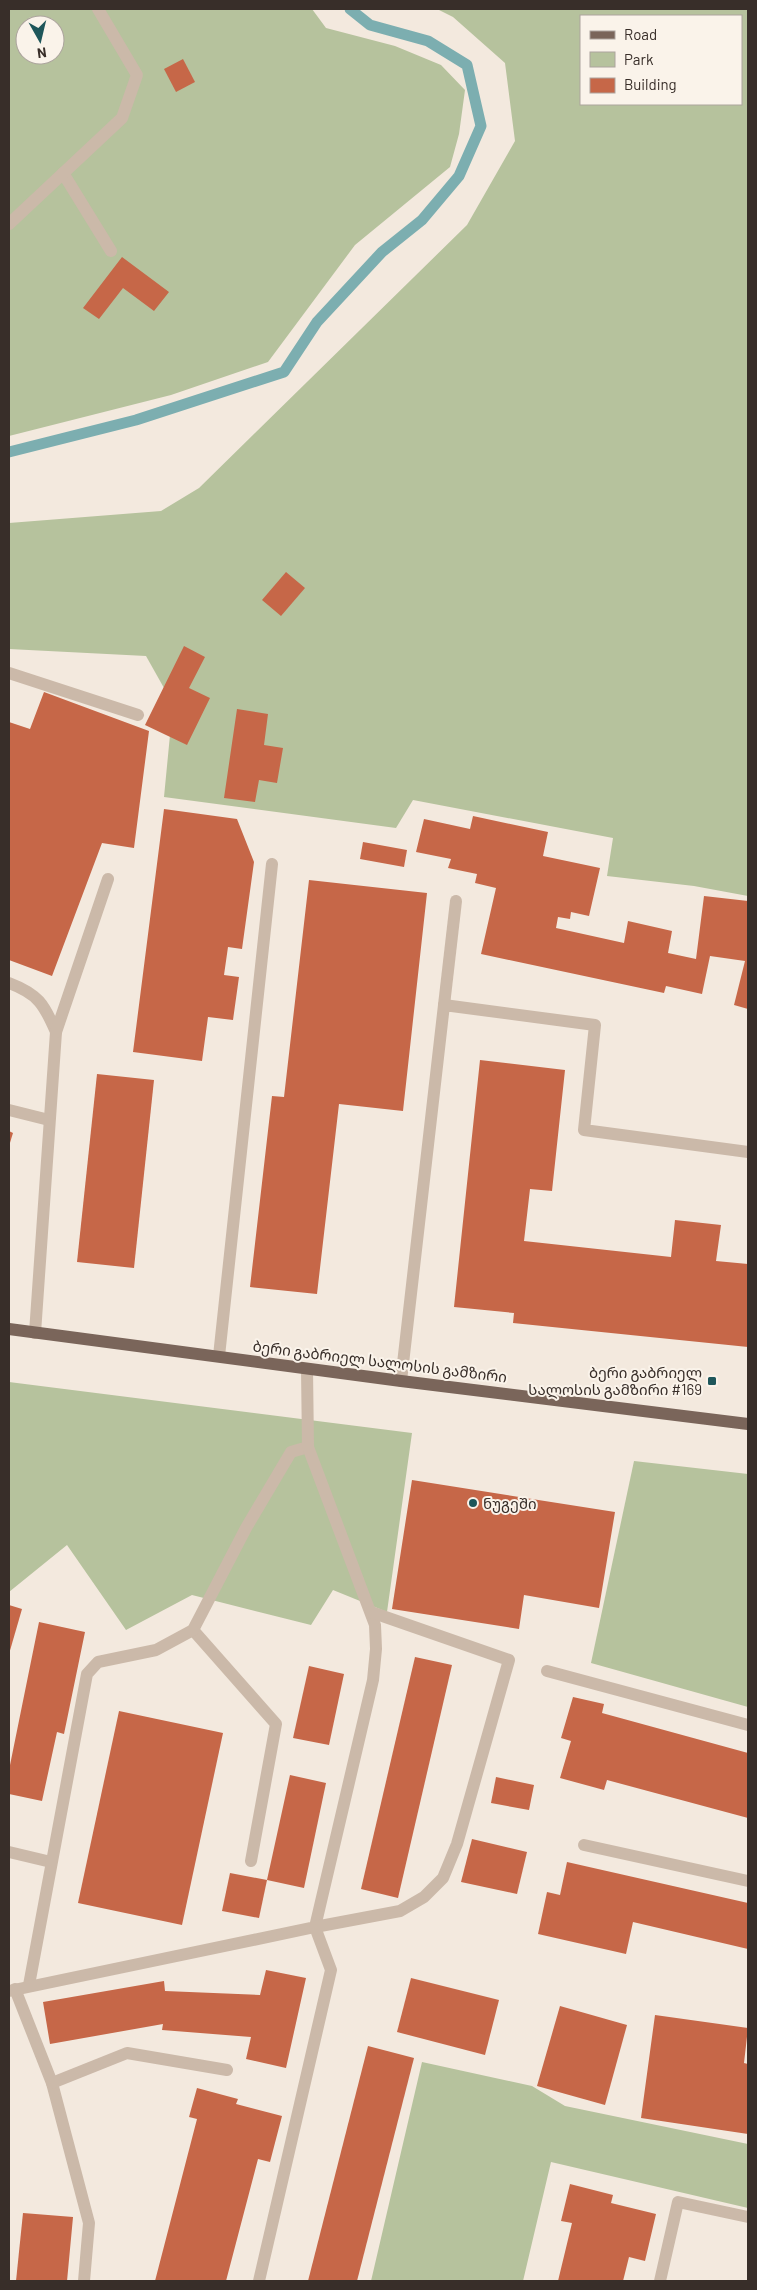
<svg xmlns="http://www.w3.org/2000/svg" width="757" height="2290" font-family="Barlow,'Noto Sans Georgian',sans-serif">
<rect width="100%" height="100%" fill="#f3e9de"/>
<g fill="#b6c29d" fill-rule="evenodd">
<path d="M9,9H312L326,28L395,46L441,65L465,90L459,134L450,167L355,245L268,362L171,395L9,436ZM25,25H55V55H25Z"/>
<path d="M437,9H748V896L694,886L607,876L613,838L413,800L396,828L164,797L173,704L146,656L9,649V523L161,511L199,488L467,225L515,141L505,63L453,17ZM581,16H741V104H581Z"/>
<path d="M9,1382L412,1433L387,1612L333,1590L311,1625L192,1595L126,1630L67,1545L9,1592Z"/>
<path d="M634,1461L748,1474V1707L591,1663Z"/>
<path d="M422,2062L532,2086L565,2106L748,2144V2208L551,2162L523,2281H371Z"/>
</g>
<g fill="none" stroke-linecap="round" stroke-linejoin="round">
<path stroke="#7caeb0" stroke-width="11" d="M9,452L136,420L284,372L317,322L382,252L422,220L459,176L481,126L467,65L428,41L370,25L350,9"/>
</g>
<g fill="#c66748">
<path d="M183,59L195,82L176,92L164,69Z"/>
<path d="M122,257L169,292L154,311L123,288L99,319L83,308Z"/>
<path d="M286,572L305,588L281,616L262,600Z"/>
<path d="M184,646L205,657L189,688L210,698L187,745L145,725Z"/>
<path d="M44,692L149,731L134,848L102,843L52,976L9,960V722L30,729Z"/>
<path d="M237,709L268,714L264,745L283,748L277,783L259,780L255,802L224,798Z"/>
<path d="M164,809L237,819L254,862L242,949L228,947L224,975L239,977L233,1020L208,1017L202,1061L133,1052Z"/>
<path d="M473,816L548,832L543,856L600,868L589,916L571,912L570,919L558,917L556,928L624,943L628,921L672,931L668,953L696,959L704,896L748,901V1009L734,1005L745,961L710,956L702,994L666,986L664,993L481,954L496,888L475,883L477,874L448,868L451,859L416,852L424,819L470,829Z"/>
<path d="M363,842L407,850L404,867L360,859Z"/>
<path d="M309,880L427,893L403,1111L339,1104L317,1294L250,1287L272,1096L284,1097Z"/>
<path d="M480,1060L565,1070L552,1191L530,1189L524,1241L671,1257L675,1220L721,1225L716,1261L748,1264V1347L513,1323L514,1313L454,1307Z"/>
<path d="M97,1074L154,1080L134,1268L77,1262Z"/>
<path d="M9,1131L13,1133L9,1146Z"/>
<path d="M412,1480L615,1512L599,1608L524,1595L519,1629L392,1609Z"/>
<path d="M9,1605L22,1609L9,1654Z"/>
<path d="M39,1622L85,1632L64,1734L57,1732L42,1801L9,1794V1770Z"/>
<path d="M415,1657L452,1665L398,1898L361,1889Z"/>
<path d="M309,1666L344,1674L329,1745L293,1738Z"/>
<path d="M573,1697L604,1704L602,1713L748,1753V1818L607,1780L604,1790L560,1778L571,1741L561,1738Z"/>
<path d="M119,1711L223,1733L182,1925L78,1903Z"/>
<path d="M290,1775L326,1783L304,1888L267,1880Z"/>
<path d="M496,1777L534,1785L529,1810L491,1803Z"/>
<path d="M472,1839L527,1852L517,1894L461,1882Z"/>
<path d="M567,1862L748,1903V1949L633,1922L626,1954L538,1934L547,1892L560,1895Z"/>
<path d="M230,1873L267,1880L259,1918L222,1911Z"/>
<path d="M266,1970L306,1978L286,2068L246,2059L251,2037L162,2030L163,2024L50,2044L43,2002L164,1981L165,1991L260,1995Z"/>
<path d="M411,1978L499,2000L485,2055L397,2032Z"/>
<path d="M560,2006L627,2025L605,2105L537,2086Z"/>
<path d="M655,2015L748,2028L744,2063L748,2064V2134L641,2118Z"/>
<path d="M368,2046L414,2058L357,2281H308Z"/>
<path d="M197,2088L238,2099L236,2104L282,2116L270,2162L258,2159L226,2281H155L197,2119L189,2117Z"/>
<path d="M570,2184L613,2195L611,2203L656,2214L645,2261L629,2257L623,2281H558L572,2223L561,2221Z"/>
<path d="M23,2213L73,2217L67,2281H16Z"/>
</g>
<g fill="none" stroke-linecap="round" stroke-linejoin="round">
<g stroke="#cbb9a9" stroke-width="12">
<path d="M63,173L111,251"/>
<path d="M9,224L122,118L137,75L98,9"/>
<path d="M9,673L138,715"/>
<path d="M9,983C38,994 44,1004 56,1032L35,1333"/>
<path d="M444,1005L456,901"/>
<path d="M56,1032L108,879"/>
<path d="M9,1110L49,1120"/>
<path d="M219,1356L272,864"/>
<path d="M401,1381L444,1005L595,1025L584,1130L748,1152"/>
<path d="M193,1630L276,1724L251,1861"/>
<path d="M547,1671L748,1725"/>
<path d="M584,1845L748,1881"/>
<path d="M9,1852L51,1862"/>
<path d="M29,1985L87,1674L98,1662L156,1650L193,1630L246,1528L291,1452L308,1447"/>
<path d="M15,1989L52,2083L89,2223L84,2281"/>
<path d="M9,1991L315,1927L373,1680L376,1649L375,1625L308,1447L307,1369"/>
<path d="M52,2083L127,2053L227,2070"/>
<path d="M259,2281L331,1970L315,1927L400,1911L424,1897L443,1878L457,1844L509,1660L371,1612"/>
<path d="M660,2281L678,2202L748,2217"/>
</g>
<path stroke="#7a655a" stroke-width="12" d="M9,1329L401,1381L748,1424"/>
</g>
<g fill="#1e565a" stroke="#faf3ea" stroke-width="2">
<rect x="707" y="1376" width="10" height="10" rx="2.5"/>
<circle cx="473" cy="1503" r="5"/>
</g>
<g text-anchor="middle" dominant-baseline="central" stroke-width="4" stroke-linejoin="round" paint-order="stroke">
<g font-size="15" fill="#382e29" stroke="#faf3ea">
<text transform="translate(380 1361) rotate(7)">ბერი გაბრიელ სალოსის გამზირი</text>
</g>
<g font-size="15" fill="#382e29" stroke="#faf3ea" text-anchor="end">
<text x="702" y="1372">ბერი გაბრიელ<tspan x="702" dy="17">სალოსის გამზირი #169</tspan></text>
<text x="483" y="1503" text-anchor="start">ნუგეში</text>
</g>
</g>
<rect width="757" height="2290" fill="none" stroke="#382e29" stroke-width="20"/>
<rect x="580" y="15" width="162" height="90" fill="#faf3ea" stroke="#aca49d"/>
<rect x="590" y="31" width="25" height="8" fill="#7a655a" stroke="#aca49d"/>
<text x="624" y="40" font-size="15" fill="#382e29">Road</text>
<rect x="590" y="52" width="25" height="15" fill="#b6c29d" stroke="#aca49d"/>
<text x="624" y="65" font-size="15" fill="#382e29">Park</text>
<rect x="590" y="78" width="25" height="15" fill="#c66748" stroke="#aca49d"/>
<text x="624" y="90" font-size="15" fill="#382e29">Building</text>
<g transform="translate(40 40) rotate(172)"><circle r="24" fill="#faf3ea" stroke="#aca49d"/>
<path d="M0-4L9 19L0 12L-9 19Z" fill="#1e565a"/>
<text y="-8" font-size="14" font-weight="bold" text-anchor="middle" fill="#382e29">N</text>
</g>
</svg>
